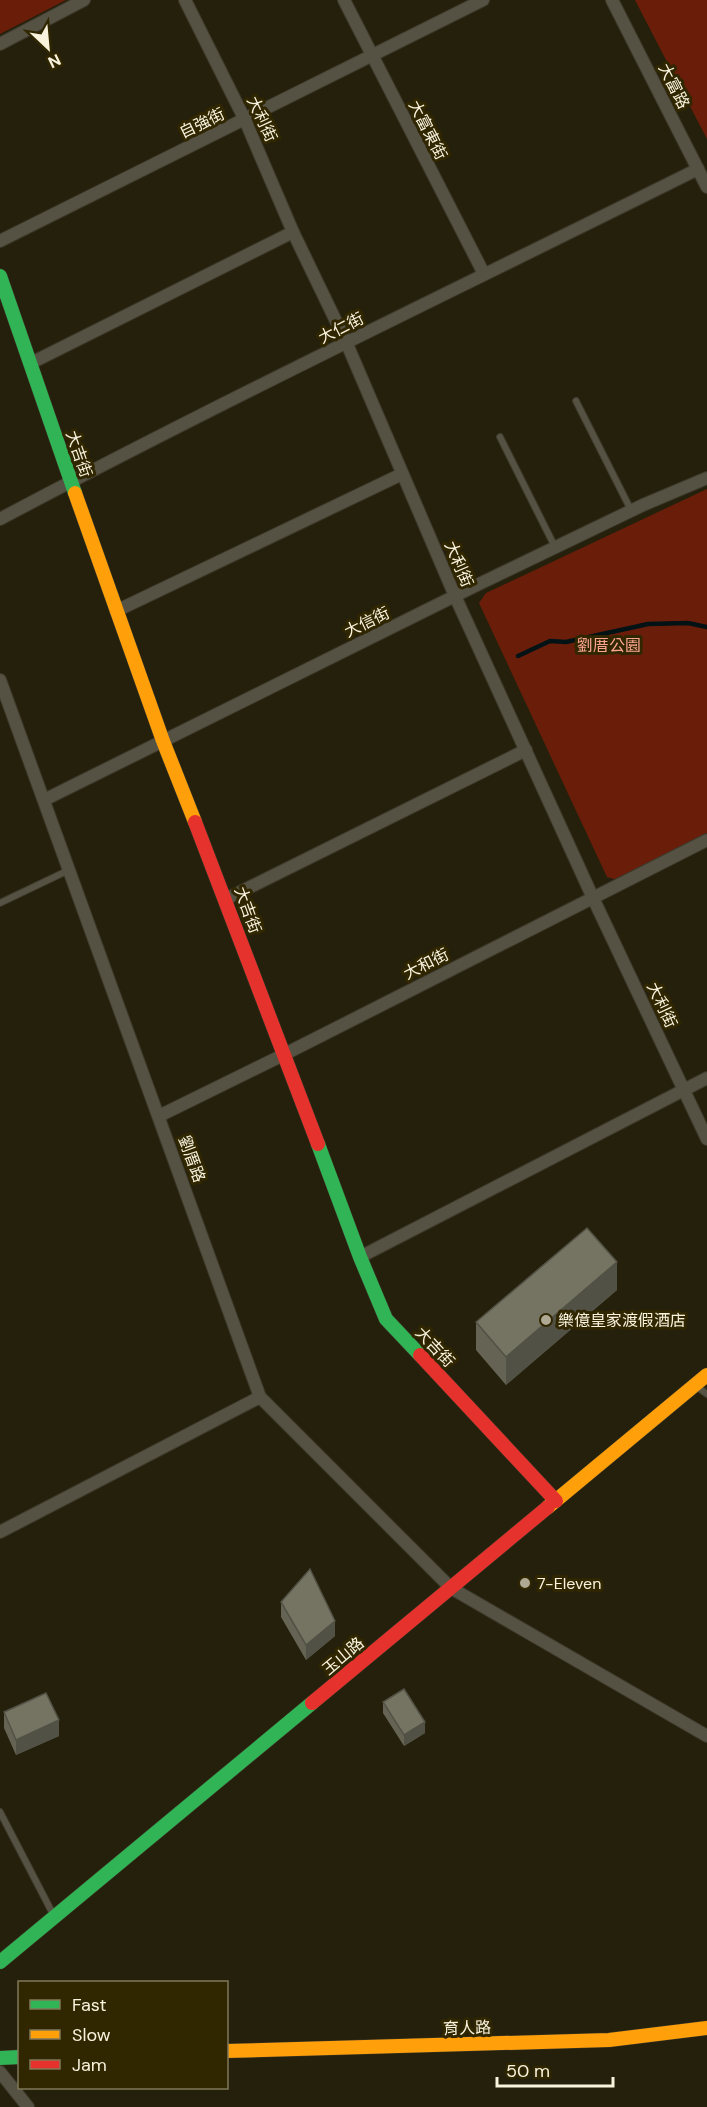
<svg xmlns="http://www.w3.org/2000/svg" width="707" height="2107" font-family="'DM Sans','Noto Sans TC',sans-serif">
<rect width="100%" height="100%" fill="#25200b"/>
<g fill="#6a1e0a">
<path d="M0,0H66L0,34Z"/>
<path d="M635,0H707V139Z"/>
<path d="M707,489V838L621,881L607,877L479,603L486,593Z"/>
</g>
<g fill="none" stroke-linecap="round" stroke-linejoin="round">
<path stroke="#031215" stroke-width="4.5" d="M518,656L550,641L566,642L648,624L688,623L707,627"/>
<defs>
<g id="lane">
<path d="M576,401L631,510"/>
<path d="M500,437L555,547"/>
<path d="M0,903L69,870"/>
<path d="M696,1386L707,1394"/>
<path d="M0,1812L53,1914"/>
</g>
<g id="street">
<path d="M185,0L245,120L293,232L347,344L455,596L593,898L707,1139"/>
<path d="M344,0L484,274"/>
<path d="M612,0L707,187"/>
<path d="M0,44L84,0"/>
<path d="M0,241L483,0"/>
<path d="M31,363L293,232"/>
<path d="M0,519C230,397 465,285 698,169"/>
<path d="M116,611L402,474"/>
<path d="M0,680L260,1397L451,1588L707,1736"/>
<path d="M44,800L477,585L643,505L707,478"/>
<path d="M226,899L526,750"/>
<path d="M159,1116L283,1055L707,840"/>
<path d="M360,1257L707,1078"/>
<path d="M0,1532L260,1397"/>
<path d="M0,2072L28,2107"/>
</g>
<g id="fast">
<path d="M0,276L75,493"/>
<path d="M318,1144L360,1257L386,1319L420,1355"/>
<path d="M0,1962L312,1703"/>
<path d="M0,2058L20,2057"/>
</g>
<g id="slow">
<path d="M75,493L163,741L195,822"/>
<path d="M548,1507L707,1375"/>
<path d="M226,2051L609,2040L707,2028"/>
</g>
<g id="jam">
<path d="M195,822L318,1144"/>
<path d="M420,1355L556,1501"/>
<path d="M312,1703L548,1507"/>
</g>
</defs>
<use href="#lane" stroke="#3d392b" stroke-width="8"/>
<use href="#street" stroke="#3d392b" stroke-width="14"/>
<use href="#fast" stroke="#3d392b" stroke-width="15"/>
<use href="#slow" stroke="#3d392b" stroke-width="15"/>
<use href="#jam" stroke="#3d392b" stroke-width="15"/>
<use href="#lane" stroke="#555243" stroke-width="6"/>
<use href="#street" stroke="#555243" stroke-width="12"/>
<use href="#fast" stroke="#30b455" stroke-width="14"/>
<use href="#slow" stroke="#ff9f0a" stroke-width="14"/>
<use href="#jam" stroke="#e5322d" stroke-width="14"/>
</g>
<g fill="#656454">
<path d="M617,1290L506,1385L476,1350V1322Z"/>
<path d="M281,1602L335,1636L306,1660L281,1617Z"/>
<path d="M383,1702L425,1733L404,1746L383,1713Z"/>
<path d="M4,1712L59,1736L16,1755L4,1728Z"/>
</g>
<g fill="#525145">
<path d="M617,1262V1290L506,1385V1357Z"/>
<path d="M335,1621V1636L306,1660V1645Z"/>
<path d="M59,1720V1736L16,1755V1740Z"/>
<path d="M425,1722V1733L404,1746V1735Z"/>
</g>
<g fill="#757462" stroke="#525145" stroke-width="1.5">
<path d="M587,1228L617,1262L506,1357L476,1322Z"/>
<path d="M310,1569L335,1621L306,1645L281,1602Z"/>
<path d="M404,1689L425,1722L404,1735L383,1702Z"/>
<path d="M46,1693L59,1720L16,1740L4,1712Z"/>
</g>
<g fill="#afa994" stroke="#302600" stroke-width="2">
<circle cx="546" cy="1320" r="6"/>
<circle cx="525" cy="1583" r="6"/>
</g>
<g text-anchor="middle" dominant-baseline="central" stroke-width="6" stroke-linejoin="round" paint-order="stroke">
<g font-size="16" fill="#f9f3de" stroke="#302600">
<text transform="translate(674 86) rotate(63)">大富路</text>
<text transform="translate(262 119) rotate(65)">大利街</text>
<text transform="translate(202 123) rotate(-26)">自強街</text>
<text transform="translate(428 130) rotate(63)">大富東街</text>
<text transform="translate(341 328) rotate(-27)">大仁街</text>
<text transform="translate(79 454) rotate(71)">大吉街</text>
<text transform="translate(459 564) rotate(67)">大利街</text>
<text transform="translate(367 622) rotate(-26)">大信街</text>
<text transform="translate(248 910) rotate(70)">大吉街</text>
<text transform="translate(426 964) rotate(-27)">大和街</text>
<text transform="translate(662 1005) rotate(65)">大利街</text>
<text transform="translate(192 1159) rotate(70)">劉厝路</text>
<text transform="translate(435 1347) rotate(47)">大吉街</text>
<text transform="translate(343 1656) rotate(-40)">玉山路</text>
<text transform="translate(467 2028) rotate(-2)">育人路</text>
</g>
<g font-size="16" fill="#ffa691" stroke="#302600">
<text x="609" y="645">劉厝公園</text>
</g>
<g font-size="16" fill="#f9f3de" stroke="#302600" text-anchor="start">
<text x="558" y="1320">樂億皇家渡假酒店</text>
<text x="537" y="1583">7-Eleven</text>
</g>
</g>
<rect x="18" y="1981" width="210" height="108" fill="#302600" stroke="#807859" stroke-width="1.5"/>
<rect x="30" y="2000" width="30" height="9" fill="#30b455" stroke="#807859" stroke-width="1.5"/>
<text x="72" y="2011" font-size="18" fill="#f9f3de">Fast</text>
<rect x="30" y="2030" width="30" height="9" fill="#ff9f0a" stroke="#807859" stroke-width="1.5"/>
<text x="72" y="2041" font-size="18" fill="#f9f3de">Slow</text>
<rect x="30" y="2060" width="30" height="9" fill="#e5322d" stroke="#807859" stroke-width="1.5"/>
<text x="72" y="2071" font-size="18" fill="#f9f3de">Jam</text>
<g transform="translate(48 48) rotate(154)" stroke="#302600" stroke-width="4.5" paint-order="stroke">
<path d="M0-4.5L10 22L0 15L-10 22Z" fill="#f9f3de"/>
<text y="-9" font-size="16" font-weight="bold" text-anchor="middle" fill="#f9f3de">N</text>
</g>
<path d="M497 2077v9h116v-9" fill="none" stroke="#f9f3de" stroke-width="3"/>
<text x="506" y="2077" font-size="18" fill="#f9f3de" stroke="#302600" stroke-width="4.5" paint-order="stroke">50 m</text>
</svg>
